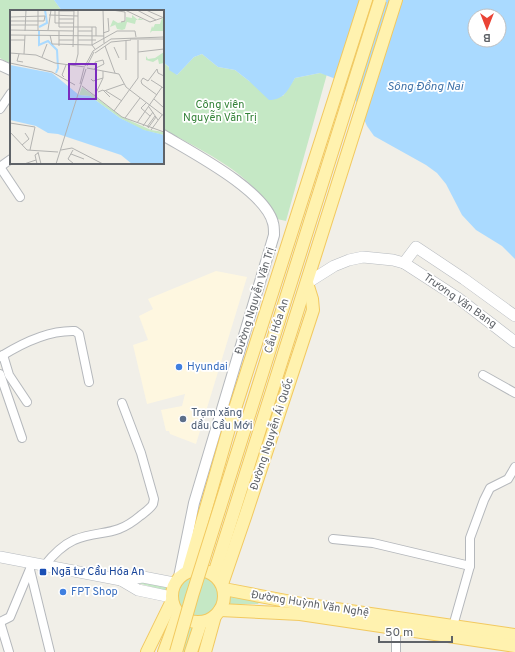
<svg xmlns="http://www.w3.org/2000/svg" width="515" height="652" font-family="Overpass,sans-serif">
<rect width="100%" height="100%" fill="#f1efe8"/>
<path fill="#fef7e0" d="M216,271L247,277L196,444L170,434L169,431H166L161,410L182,406L185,394L147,404L133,345L148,340L139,316L153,309L148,299Z"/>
<g fill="#c5e8c5">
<path d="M0,0H54L62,11H11V64L0,58Z"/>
<path d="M202,54L218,67L235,70L249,81L283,96L295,78L320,73L327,74L286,221L277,219C253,173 206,153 163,129V62L177,75L194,57Z"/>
<circle cx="198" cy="596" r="21"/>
<path d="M138,583H145L167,587L166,591Z"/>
<path d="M230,596L259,602L258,604H229Z"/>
<path d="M186,626L194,628L185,652H169Z"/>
</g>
<path fill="#aadaff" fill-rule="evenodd" d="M54,0H515V259L502,246L476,230L462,215L446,184L437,173L426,165L374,136L367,126L356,101L336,79L320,73L295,78C288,90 284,100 269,100L249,81L235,70L218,67L202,54L194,57L177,75L169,70V67L163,62V11H62ZM475,16H499V40H475Z"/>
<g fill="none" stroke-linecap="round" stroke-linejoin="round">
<defs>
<g id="minor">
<path d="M0,109L11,93"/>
<path d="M0,167L20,197"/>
<path d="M0,167L11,159"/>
<path d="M3,355L9,375L27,402"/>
<path d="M0,357C22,343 48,330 75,331L79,334L89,382"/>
<path d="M0,374L22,438"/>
<path d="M483,375L515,393"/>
<path d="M333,539L373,543L470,566"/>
<path d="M44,566C52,556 61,546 74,540C101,529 114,538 140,516C145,512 150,509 153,504L154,499L141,453L122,403"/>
<path d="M30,570L50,652"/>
<path d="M0,622L10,617L30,569"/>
<path d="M0,622L9,652"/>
<path d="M453,626L470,566V538L484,500L490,488L508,479L515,467"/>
<path d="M396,627V652"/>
</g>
<g id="tertiary">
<path d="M0,65L11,70"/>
<path d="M163,135C191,152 265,190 273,223C274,226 274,231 274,235L194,503L179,577"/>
</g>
<g id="secondary">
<path d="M404,263L416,247L464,279L515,316"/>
<path d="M307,283L334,266L349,260L363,257L393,260L404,263L458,298L515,342"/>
<path d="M0,557L121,580L143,577L174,583"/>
<path d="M121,580L138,590L171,597"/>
</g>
<g id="primary">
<circle cx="198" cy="596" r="26"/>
<path d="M188,571L232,418L366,0"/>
<path d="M214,574L396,0"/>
<path d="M222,584L245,517L313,310L312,299L307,283"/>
<path d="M224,589L302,604L515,635"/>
<path d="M220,610L300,614L515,646"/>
<path d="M147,652L172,601"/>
<path d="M164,652L178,614"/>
<path d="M191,652L201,622"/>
<path d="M205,652L215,616"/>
</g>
</defs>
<use href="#minor" stroke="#b5b8bc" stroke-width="10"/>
<use href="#tertiary" stroke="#b5b8bc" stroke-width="12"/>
<use href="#secondary" stroke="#b6babf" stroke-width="12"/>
<use href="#primary" stroke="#f2c960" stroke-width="14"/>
<use href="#minor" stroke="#fff" stroke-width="8"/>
<use href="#tertiary" stroke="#fff" stroke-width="10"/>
<use href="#secondary" stroke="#fff" stroke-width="11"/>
<use href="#primary" stroke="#fff2af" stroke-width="12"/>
<defs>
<path id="primary-bridge" d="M176,652L192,596L380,0"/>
</defs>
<use href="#primary-bridge" stroke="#f2c960" stroke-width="14" stroke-linecap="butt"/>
<use href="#primary-bridge" stroke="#fff2af" stroke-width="12"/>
</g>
<g fill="#3f7fe0" stroke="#fff" stroke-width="1.5">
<circle cx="179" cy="367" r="4"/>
<circle cx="63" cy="592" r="4"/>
</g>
<circle fill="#5c6f8a" stroke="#fff" stroke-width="1.5" cx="183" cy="419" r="4"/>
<rect fill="#1a4fb4" stroke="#fff" stroke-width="1.5" x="39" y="568" width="8" height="8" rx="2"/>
<g text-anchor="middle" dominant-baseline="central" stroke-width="3.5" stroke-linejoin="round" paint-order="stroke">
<g font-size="11" fill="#348238" stroke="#fff">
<text x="220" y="105">Công viên<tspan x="220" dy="13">Nguyễn Văn Trị</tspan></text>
</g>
<g font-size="11" fill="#5f6368" stroke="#fff">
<text transform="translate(255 301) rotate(-73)">Đường Nguyễn Văn Trị</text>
<text transform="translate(460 301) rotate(35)">Trương Văn Bang</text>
<text transform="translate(277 326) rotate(-72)">Cầu Hóa An</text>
<text transform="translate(272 434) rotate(-72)">Đường Nguyễn Ái Quốc</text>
<text transform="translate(310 604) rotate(9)">Đường Huỳnh Văn Nghệ</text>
</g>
<g font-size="11" fill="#366cbe" stroke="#fff" text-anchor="start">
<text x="187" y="367">Hyundai</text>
<text x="71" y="592">FPT Shop</text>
</g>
<g font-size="11" fill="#4e5e75" stroke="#fff" text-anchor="start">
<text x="191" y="413">Trạm xăng<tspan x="191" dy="13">dầu Cầu Mới</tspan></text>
</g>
<g font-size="11" fill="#164399" stroke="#fff" text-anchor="start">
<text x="51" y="572">Ngã tư Cầu Hóa An</text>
</g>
<g font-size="12" font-style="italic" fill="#4174aa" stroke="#fff">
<text x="425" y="87">Sông Đồng Nai</text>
</g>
</g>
<g transform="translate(10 10)">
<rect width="154" height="154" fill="#f1efe8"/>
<path d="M116,1V7L122,8V5L128,10L129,8L134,10H126L125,14L117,12L115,19L112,20L107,19L105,14V15L100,17L103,10L108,13L116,11ZM152,8L154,9V21H142L140,23L142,16L143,18L145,14H150ZM154,42V53L149,54L148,49L143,52L136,50V46L138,49L145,48ZM72,77L112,107L141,120L154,122V125L132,120L110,108L80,86L69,85Z" fill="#c5e8c5"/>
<path d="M0,55L42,63L69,85L80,86L110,108L134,120L154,125V154H122L111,145L48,124L38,123L26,116L0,110Z" fill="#aadaff"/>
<path fill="none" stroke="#aadaff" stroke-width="2" d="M29,17L37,13L35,0M29,21V35L38,31L47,40L48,58L46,63"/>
<path fill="none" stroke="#b3b3b1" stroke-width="1" d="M28,0V21M45,0V13H64M93,0L94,33M102,0L115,2V11L111,12M115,0L140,12L152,8M127,0L146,10M136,0L154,8M49,1H64M39,5L68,6M0,7L35,6L34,11H0M49,9H64M0,15H28M49,17H86V26M49,17V0M82,17V35L85,39M0,20L64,21M38,20L41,0M15,21L16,0M68,21H82M93,23L99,21L98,8M0,25L94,26M40,25L42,34L82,35M120,29H154M0,30H15M49,30H64M68,30H86M116,31V50M82,35L107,21H125L126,27M49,36V21M95,36L105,63M63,37L64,0M104,37L109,48M128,42L154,39M0,43L26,45L45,53L75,57M85,43L101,32L121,30M9,44L7,51L13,52M14,44L15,25M32,47L37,34M0,53L42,62L65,75M65,56L68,44V0M75,56L83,41L101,29L154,27M77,56L84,42M86,56L85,52L93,50M77,58L109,64L116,77L154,106M84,59L94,54L93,50M54,67L52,65L56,55M81,69L83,71L93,68M141,70L152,77M70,74L74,58M72,76L112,107L154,122M94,81L114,74M96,81L112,91M88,82L93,80L100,87M85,85L93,68V61M147,85L132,74L131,71L133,68L138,71L147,59L148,63L154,66M144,89L153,97M136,93L131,98L140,106M139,97L148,110M104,101L128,68V30M115,108L130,88M0,113L25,117L20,140M127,113L152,77L154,79M133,116L143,102M137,117L145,106M138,118L146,107M141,120L152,105M0,122L17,140L48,142M12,135L19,129L15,123M51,140L62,138L93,154M63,140L58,149L64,154M28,142L31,154M61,144L74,149M14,154L26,150M27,154L25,145L28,143M46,154L76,59"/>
<path fill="#7b2cbf" fill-opacity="0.15" stroke="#7b2cbf" stroke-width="2" d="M59,54H86V89H59Z"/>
<rect width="154" height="154" fill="none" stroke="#5f6368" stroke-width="2"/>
</g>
<g transform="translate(487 28) rotate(180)"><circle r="19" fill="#ffffff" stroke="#bfc1c3"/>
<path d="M0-3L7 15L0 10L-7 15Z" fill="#ea4335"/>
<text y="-6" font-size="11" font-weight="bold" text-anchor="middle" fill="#5f6368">B</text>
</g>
<path d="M379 636v6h73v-6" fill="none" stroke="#5f6368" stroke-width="2"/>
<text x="385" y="636" font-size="12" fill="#5f6368" stroke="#ffffff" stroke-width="3" paint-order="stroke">50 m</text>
</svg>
